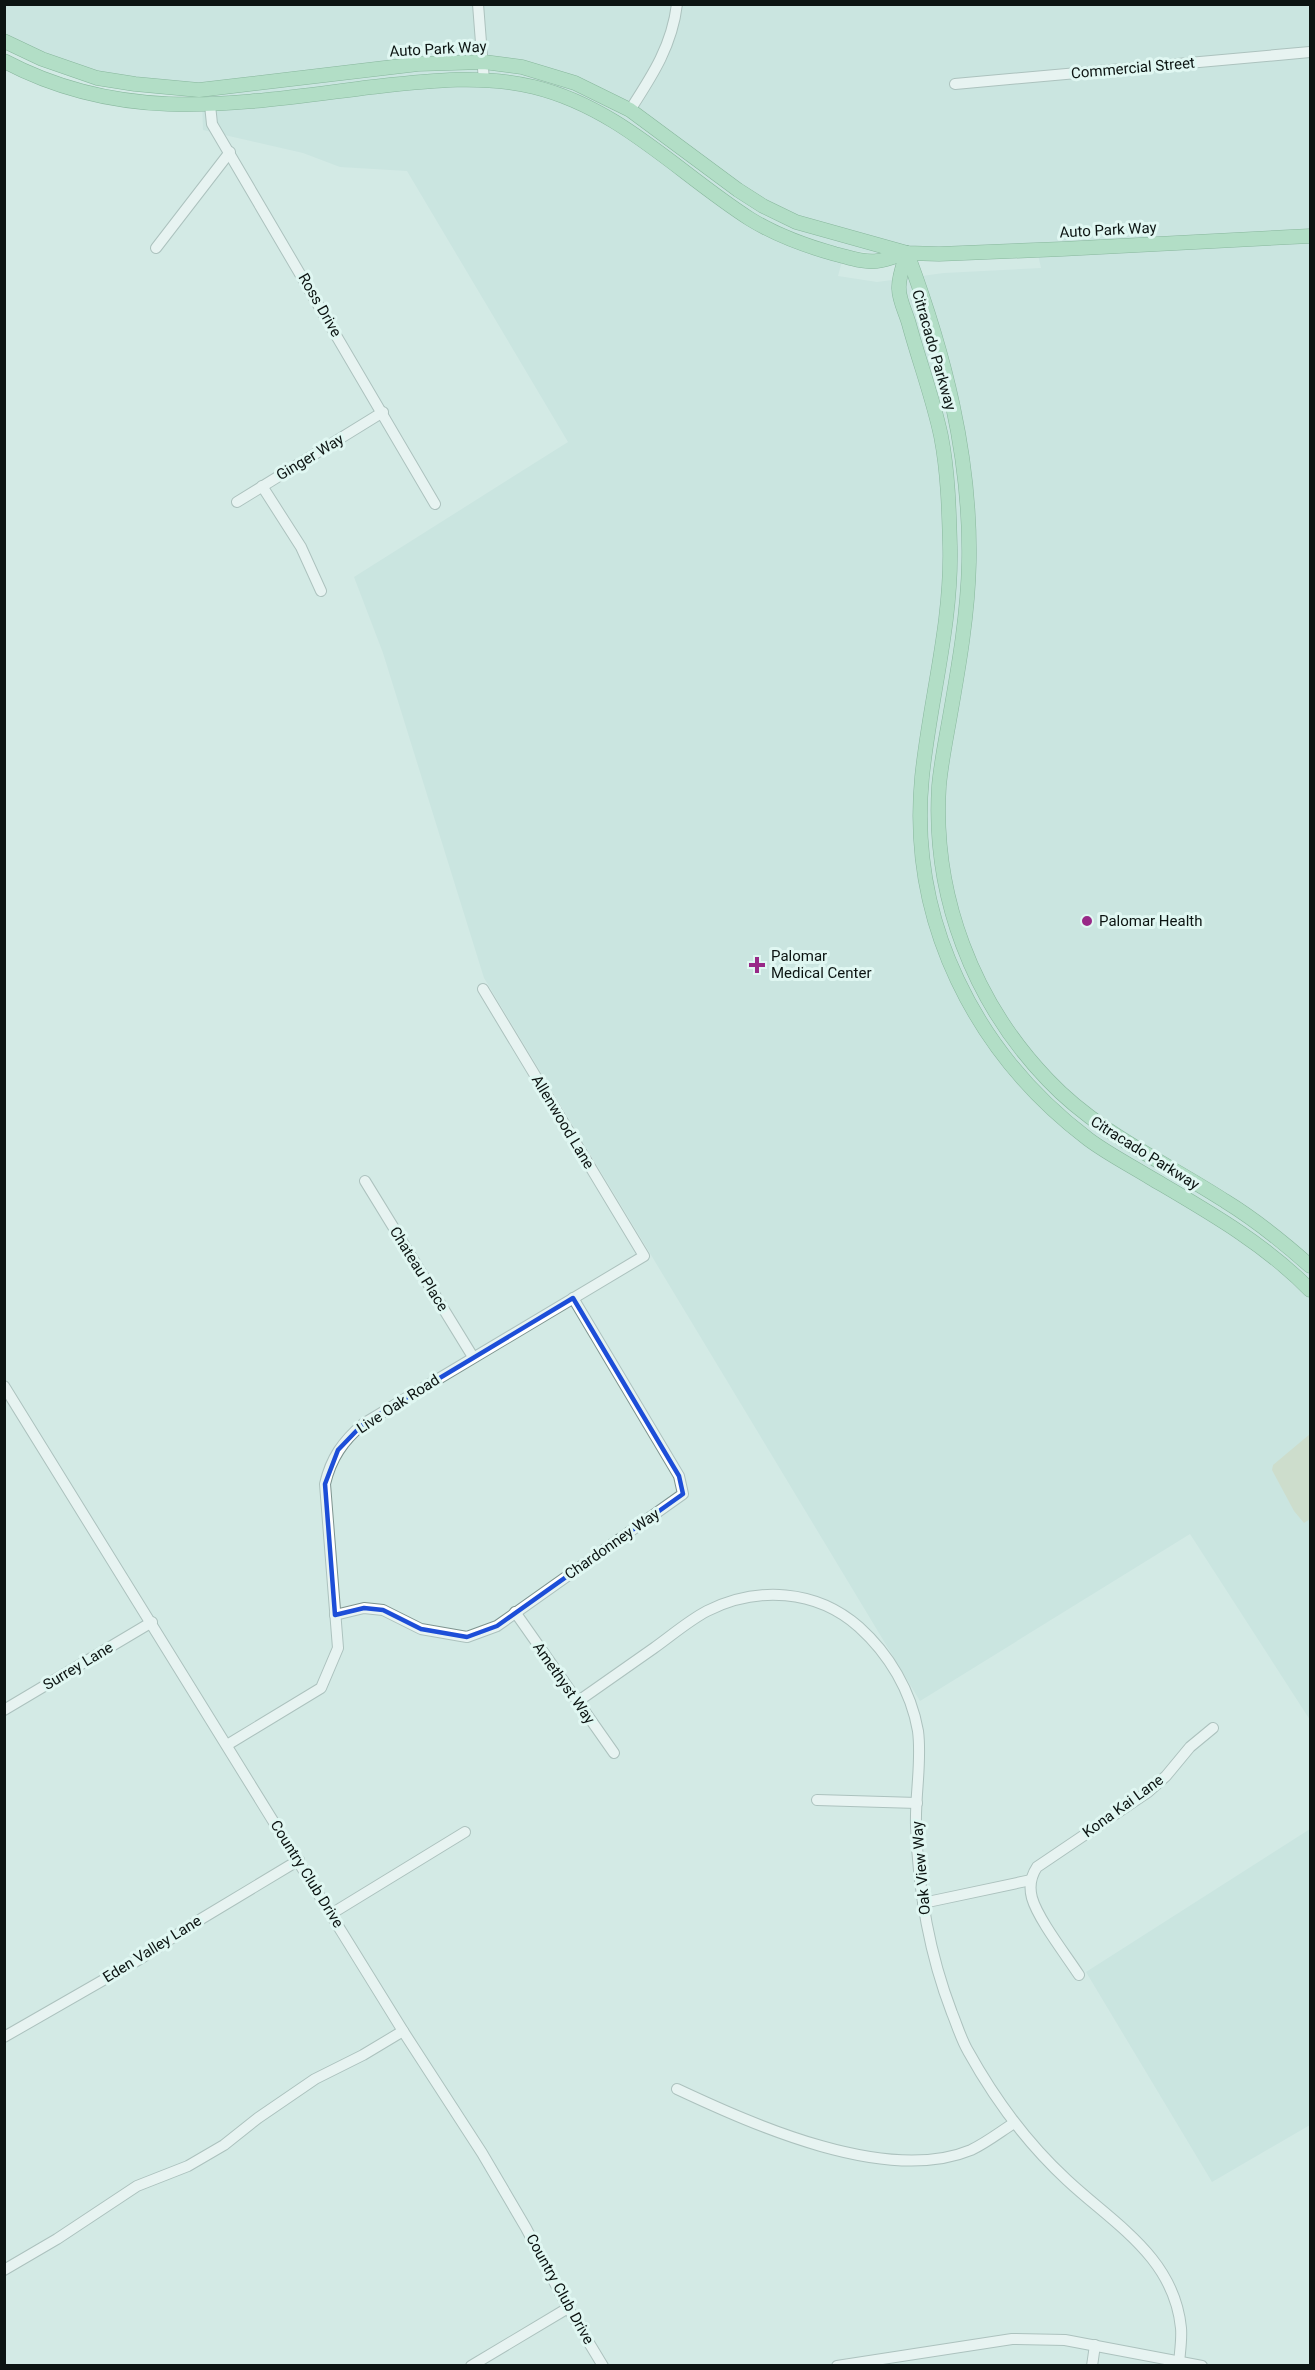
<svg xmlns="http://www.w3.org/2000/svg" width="1315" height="2370" font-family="Roboto,sans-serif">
<rect width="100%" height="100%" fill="#d3eae5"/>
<g fill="#bfe0d9" fill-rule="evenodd">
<path d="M5,4L1310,5V1720L1190,1534L920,1701L484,978L383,653L354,577L568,442L407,171L340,167L303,153L203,130L202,97L156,94L93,85L36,64L5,49ZM1037,250L1041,268L944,273L877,282L838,276L845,250L883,254Z"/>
<path d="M1310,1829V2125L1212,2182L1086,1972Z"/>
</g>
<path fill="#c6ceae" d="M1310,1434V1519L1304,1523L1294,1511L1272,1470L1273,1465Z"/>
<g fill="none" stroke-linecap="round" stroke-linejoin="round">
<defs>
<g id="minor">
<path d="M478,4L484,81"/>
<path d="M955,84L1310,52"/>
<path d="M210,105L212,124L435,504"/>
<path d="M630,110C652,76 672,46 677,4"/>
<path d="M156,248L230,152"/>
<path d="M262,486L301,547L321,591"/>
<path d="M237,502L383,412"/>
<path d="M365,1181L473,1357"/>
<path d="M4,1386L403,2031L482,2153L526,2228L568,2308L603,2366"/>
<path d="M515,1612L614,1753"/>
<path d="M335,1615L364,1608L383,1610L421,1629L467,1637L497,1626L683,1494L679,1476L573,1298"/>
<path d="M577,1702C603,1684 628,1666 654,1648C671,1636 688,1621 707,1611C757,1586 816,1589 859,1627C889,1654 911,1691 918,1731C922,1762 915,1794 916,1825C918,1889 929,1953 952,2013C957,2025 961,2039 968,2051C994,2098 1027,2143 1067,2180C1114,2224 1174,2257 1181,2328C1182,2339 1180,2351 1179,2363"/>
<path d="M4,1710L152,1622"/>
<path d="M227,1745L321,1688L338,1648L325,1484C331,1458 343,1441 363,1424L644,1256L483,989"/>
<path d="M817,1800L917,1803"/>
<path d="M923,1903L1031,1880"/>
<path d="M331,1914L465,1832"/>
<path d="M1079,1975C1066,1955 1038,1919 1032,1898C1029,1887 1031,1876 1037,1867L1148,1792L1166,1776L1190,1747L1213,1728"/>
<path d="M4,2037L140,1959L201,1919L299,1860"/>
<path d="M677,2089C754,2125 887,2185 971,2150C986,2143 1000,2132 1014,2123"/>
<path d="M4,2270L57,2239L137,2186L188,2166L224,2145L258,2118L315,2079L363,2055L403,2031"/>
<path d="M471,2366L568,2308"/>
<path d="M837,2366L1012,2339L1065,2340L1202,2366"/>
<path d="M1092,2366L1095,2345"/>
</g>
<g id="major">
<path d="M4,41L42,59L97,78L135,84L199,90L418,64L484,62L522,67L575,83L630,110L738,190L763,206L796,222L907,253L939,254L1062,249L1310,236"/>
<path d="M4,61C127,126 241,103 372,87C426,81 481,74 534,87C620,108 678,173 750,219C776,235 806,246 835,254C848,257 863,263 877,261C886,260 896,256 905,253"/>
<path d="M907,253C904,263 898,278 899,289C899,300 906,313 909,324C919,361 933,398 941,436C948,472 949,509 950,546C952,624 930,699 922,777C908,921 975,1053 1088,1139C1108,1154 1130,1165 1151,1178C1207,1211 1264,1243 1310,1290"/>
<path d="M907,253C944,352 971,456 969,562C968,613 959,665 950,716C946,739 941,763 939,786C932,895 973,1002 1048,1080C1098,1133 1165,1162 1225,1201C1256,1220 1283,1242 1310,1266"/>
</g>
</defs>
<use href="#minor" stroke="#7d938e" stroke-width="12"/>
<use href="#major" stroke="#2c7a45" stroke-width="15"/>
<use href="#minor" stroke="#fff" stroke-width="10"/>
<use href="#major" stroke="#8bd0a0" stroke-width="14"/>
</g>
<path d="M0 0H1315V2370H0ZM573,1298L679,1476L683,1494L497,1626L467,1637L421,1629L383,1610L364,1608L335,1615L325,1484L338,1450L363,1424Z" fill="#d3eae5" fill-opacity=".55" fill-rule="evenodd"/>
<path fill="none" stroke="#1d4ed8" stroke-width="4.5" stroke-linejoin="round" d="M573,1298L679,1476L683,1494L497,1626L467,1637L421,1629L383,1610L364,1608L335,1615L325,1484L338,1450L363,1424Z"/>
<g fill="#982887" stroke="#e0f7f2" stroke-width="2">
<circle cx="1087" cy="921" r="6"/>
<path d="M754 956h6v6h6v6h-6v6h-6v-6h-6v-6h6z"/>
</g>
<g text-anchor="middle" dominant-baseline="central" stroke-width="6" stroke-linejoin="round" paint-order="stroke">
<g font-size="15" fill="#0c1412" stroke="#e0f7f2">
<text transform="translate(438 49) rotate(-3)">Auto Park Way</text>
<text transform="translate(1133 68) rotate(-5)">Commercial Street</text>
<text transform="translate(1108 230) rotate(-3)">Auto Park Way</text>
<text transform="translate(320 305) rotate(60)">Ross Drive</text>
<text transform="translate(934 350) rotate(74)">Citracado Parkway</text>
<text transform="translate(310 457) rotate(-31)">Ginger Way</text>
<text transform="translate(563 1122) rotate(59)">Allenwood Lane</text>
<text transform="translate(1145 1153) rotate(32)">Citracado Parkway</text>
<text transform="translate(419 1269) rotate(58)">Chateau Place</text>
<text transform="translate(398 1404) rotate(-33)">Live Oak Road</text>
<text transform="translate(612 1544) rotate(-35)">Chardonney Way</text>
<text transform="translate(78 1666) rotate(-31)">Surrey Lane</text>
<text transform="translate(564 1683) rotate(55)">Amethyst Way</text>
<text transform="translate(1123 1806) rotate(-36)">Kona Kai Lane</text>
<text transform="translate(921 1868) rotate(-95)">Oak View Way</text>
<text transform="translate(307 1874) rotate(58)">Country Club Drive</text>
<text transform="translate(152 1949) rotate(-32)">Eden Valley Lane</text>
<text transform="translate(560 2289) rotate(61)">Country Club Drive</text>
</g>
<g font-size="15" fill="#0c1412" stroke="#e0f7f2" text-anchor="start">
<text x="1099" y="921">Palomar Health</text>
<text x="771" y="956">Palomar<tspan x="771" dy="17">Medical Center</tspan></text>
</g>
</g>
<rect width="1315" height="2370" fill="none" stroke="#0c1412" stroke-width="12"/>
</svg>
